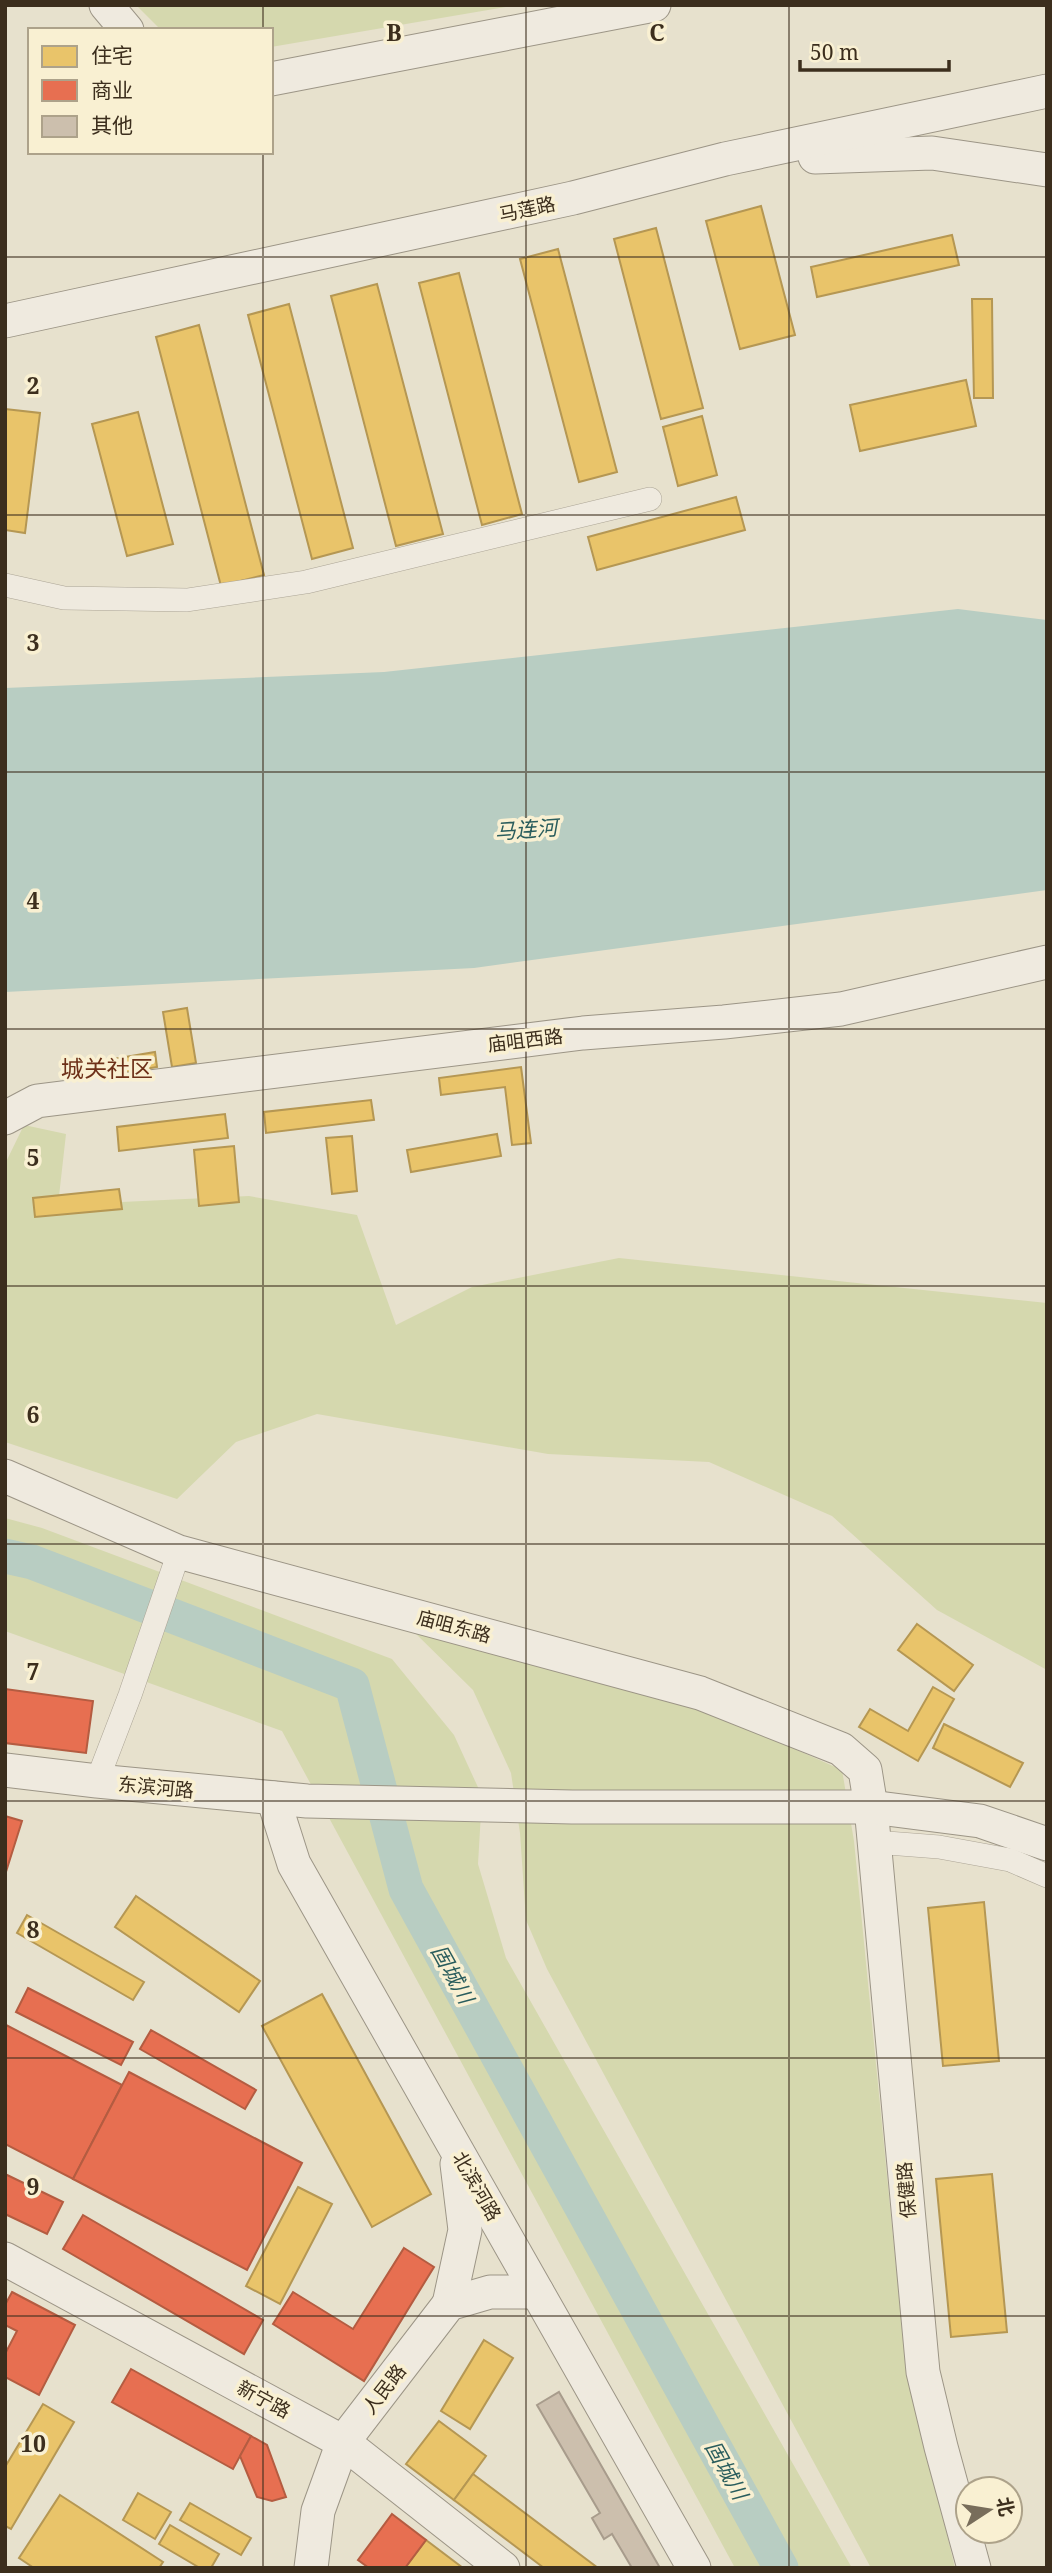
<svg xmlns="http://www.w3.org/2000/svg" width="1052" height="2573" font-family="'Noto Serif','Noto Sans SC',serif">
<rect width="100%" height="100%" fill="#e7e1cd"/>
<g fill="#d5d8ae">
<path d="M136,5H517L271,47V30H161Z"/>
<path d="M24,1125L66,1134L58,1205L249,1196L357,1215L396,1325L472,1287L619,1258L1047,1303V1670L937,1610L832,1516L709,1462L548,1454L317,1414L236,1442L177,1499L5,1442V1164Z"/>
<path d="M5,1518L42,1528L392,1659L454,1735L482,1796L478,1864L506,1958L852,2568H735L282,1731L5,1631Z"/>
<path d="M412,1630L687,1701L842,1770L854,1841L905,2358L955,2568H871L547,1969L526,1920L520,1833L511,1773L473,1690Z"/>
</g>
<path fill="#b8cdc2" d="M958,609L1047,620V890L474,968L5,992V688L384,672Z"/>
<g fill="#e9c46a" stroke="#b59753" stroke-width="2">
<path d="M761,206L795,335L740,349L706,221Z"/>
<path d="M656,228L703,408L661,419L614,239Z"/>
<path d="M952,235L959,265L817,297L811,267Z"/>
<path d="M558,249L617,472L579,482L520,259Z"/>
<path d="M459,273L522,514L482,525L419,283Z"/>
<path d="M377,284L443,534L396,546L331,296Z"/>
<path d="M972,299H992L993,398H974Z"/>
<path d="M289,304L353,548L312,559L248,315Z"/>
<path d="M199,325L264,575L221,586L156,337Z"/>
<path d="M966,380L976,426L860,451L850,405Z"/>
<path d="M5,409L40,413L25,533L5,530Z"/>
<path d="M138,412L173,544L127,556L92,424Z"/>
<path d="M702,416L717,475L678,486L663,427Z"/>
<path d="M736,497L745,530L597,570L588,537Z"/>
<path d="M187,1008L196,1063L172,1067L163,1012Z"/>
<path d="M155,1052L157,1067L69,1082L66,1067Z"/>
<path d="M521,1067L531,1143L512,1145L505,1087L441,1095L439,1078Z"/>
<path d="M371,1100L374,1120L266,1133L264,1112Z"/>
<path d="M225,1114L228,1138L119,1151L117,1127Z"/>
<path d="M497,1134L501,1156L411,1172L407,1150Z"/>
<path d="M352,1136L357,1191L332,1194L326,1138Z"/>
<path d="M234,1146L239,1202L199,1206L194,1150Z"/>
<path d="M119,1189L122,1209L35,1217L33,1198Z"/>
<path d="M917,1624L973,1665L954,1691L898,1650Z"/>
<path d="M933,1687L954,1699L918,1761L859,1727L870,1709L908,1731Z"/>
<path d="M944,1724L1023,1763L1010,1787L933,1748Z"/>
<path d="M136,1896L260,1981L239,2012L115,1927Z"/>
<path d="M984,1902L999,2061L943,2066L928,1908Z"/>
<path d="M27,1915L144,1982L133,2000L17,1933Z"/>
<path d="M322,1994L431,2194L372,2227L262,2026Z"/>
<path d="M992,2174L1007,2332L951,2337L936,2179Z"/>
<path d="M298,2187L332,2204L280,2304L246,2286Z"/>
<path d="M484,2340L513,2358L470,2429L441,2411Z"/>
<path d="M43,2404L74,2422L11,2529L5,2526V2467Z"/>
<path d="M439,2421L486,2456L454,2500L406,2464Z"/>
<path d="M473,2474L598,2568H544L454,2500Z"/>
<path d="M138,2493L171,2512L155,2539L123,2520Z"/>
<path d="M60,2495L163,2562L159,2568H34L19,2558Z"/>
<path d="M190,2503L251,2538L241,2555L180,2520Z"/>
<path d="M170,2525L219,2554L211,2568H200L159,2544Z"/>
<path d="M426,2540L463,2568H405Z"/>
</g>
<g fill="#e76f51" stroke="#b45c41" stroke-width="2">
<path d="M5,1689L93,1701L86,1753L5,1743Z"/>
<path d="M5,1816L22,1821L5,1875Z"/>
<path d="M28,1988L133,2042L121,2065L16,2012Z"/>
<path d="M6,2025L122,2085L73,2179L5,2144Z"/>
<path d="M151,2030L256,2090L245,2109L140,2049Z"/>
<path d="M129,2072L302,2163L247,2270L73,2179Z"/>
<path d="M5,2174L63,2202L47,2234L5,2214Z"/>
<path d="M83,2215L263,2320L244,2354L63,2249Z"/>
<path d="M404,2248L434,2267L364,2381L273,2324L293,2292L353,2329Z"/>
<path d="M12,2292L75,2325L39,2395L5,2377V2354L17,2331L5,2325V2305Z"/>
<path d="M131,2369L251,2436L233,2469L112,2402Z"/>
<path d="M251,2436L267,2445L286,2497L272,2501L257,2497L240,2456Z"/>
<path d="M392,2514L426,2540L405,2568H369L358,2560Z"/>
</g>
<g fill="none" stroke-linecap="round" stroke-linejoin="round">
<path stroke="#b8cdc2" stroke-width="35" d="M5,1556L32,1562L352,1685L406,1889L781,2568"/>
</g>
<path fill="#ccbfad" stroke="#a89c8c" stroke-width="2" d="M559,2392L660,2568H632L612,2534L604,2539L592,2518L600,2513L537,2405Z"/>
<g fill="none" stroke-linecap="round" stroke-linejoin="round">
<defs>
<g id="street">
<path d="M5,585L64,598L187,600L306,582L650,499"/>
<path d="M97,1781L130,1695L179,1552"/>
<path d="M874,1842L939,1847L1010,1860L1047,1876"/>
</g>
<g id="secondary">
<path d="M106,5L127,30"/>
<path d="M271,79L654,5"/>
<path d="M815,157L932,153L1047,170"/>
<path d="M5,321L573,198L725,159L1047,91"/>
<path d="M5,1118L37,1101L583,1033L724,1022L841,1009L1047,962"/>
<path d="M5,1476L179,1552L700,1693L841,1749L865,1770L871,1807L923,2372L941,2447L974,2568"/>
<path d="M5,1770L97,1781L307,1801L572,1807H871L980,1821L1047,1844"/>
<path d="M273,1798L294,1864L694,2568"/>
<path d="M5,2259L343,2442L503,2568"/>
<path d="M449,2304L465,2230L457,2164"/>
<path d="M311,2568L318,2511L343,2442L449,2304L490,2292H537"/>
</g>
</defs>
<use href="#street" stroke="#aca596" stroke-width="24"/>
<use href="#secondary" stroke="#9c9586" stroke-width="35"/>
<use href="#street" stroke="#efeadf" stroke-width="23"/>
<use href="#secondary" stroke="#efeadf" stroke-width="33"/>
</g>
<path fill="none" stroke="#3c2e1d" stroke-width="2" stroke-opacity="0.55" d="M263,5V30M526,5V2568M789,5V2568M263,152V2568M5,257H1047M5,515H1047M5,772H1047M5,1029H1047M5,1286H1047M5,1544H1047M5,1801H1047M5,2058H1047M5,2316H1047"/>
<g text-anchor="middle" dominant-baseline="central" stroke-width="7" stroke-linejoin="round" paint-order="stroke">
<g font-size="19" fill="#3c2e1d" stroke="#f9f0d2">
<text transform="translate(527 209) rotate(-12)">马莲路</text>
<text transform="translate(525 1040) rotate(-7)">庙咀西路</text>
<text transform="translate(454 1626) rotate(15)">庙咀东路</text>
<text transform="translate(156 1787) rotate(5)">东滨河路</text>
<text transform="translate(477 2186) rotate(60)">北滨河路</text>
<text transform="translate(906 2190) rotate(-95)">保健路</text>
<text transform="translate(384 2389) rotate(-52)">人民路</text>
<text transform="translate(264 2399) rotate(28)">新宁路</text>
</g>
<g font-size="21" font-style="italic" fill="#2a5d5d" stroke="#f9f0d2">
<text transform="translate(526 829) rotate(-4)">马连河</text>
<text transform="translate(453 1974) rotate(61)">固城川</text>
<text transform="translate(727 2470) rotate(61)">固城川</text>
</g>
<g font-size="23" fill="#6d3018" stroke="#f9f0d2">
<text x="107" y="1068">城关社区</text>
</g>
</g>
<g font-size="23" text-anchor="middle" font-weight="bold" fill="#3c2e1d" stroke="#f9f0d2" stroke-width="7" stroke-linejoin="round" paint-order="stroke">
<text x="394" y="41">B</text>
<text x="657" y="41">C</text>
<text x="33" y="394">2</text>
<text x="33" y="651">3</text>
<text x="33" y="909">4</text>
<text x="33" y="1166">5</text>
<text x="33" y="1423">6</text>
<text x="33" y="1680">7</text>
<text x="33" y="1938">8</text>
<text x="33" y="2195">9</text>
<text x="33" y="2452">10</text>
</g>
<rect width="1052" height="2573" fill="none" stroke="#3c2e1d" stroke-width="14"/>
<rect x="28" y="28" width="245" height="126" fill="#f9f0d2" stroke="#ada28a" stroke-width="2"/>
<rect x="42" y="46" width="35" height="21" fill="#e9c46a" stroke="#ada28a" stroke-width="2"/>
<text x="91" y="63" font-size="21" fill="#3c2e1d">住宅</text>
<rect x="42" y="80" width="35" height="21" fill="#e76f51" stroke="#ada28a" stroke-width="2"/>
<text x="91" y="98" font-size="21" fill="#3c2e1d">商业</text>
<rect x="42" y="116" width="35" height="21" fill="#ccbfad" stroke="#ada28a" stroke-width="2"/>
<text x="91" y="133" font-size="21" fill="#3c2e1d">其他</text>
<g transform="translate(989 2510) rotate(78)"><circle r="33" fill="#f9f0d2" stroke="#ada28a" stroke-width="2"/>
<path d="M0-5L12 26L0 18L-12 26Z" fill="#786d5b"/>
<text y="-10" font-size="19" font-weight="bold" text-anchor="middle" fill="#3c2e1d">北</text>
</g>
<path d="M800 60v10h149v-10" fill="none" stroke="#3c2e1d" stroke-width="3.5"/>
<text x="810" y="60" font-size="21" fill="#3c2e1d" stroke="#f9f0d2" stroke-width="5" paint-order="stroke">50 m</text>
</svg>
